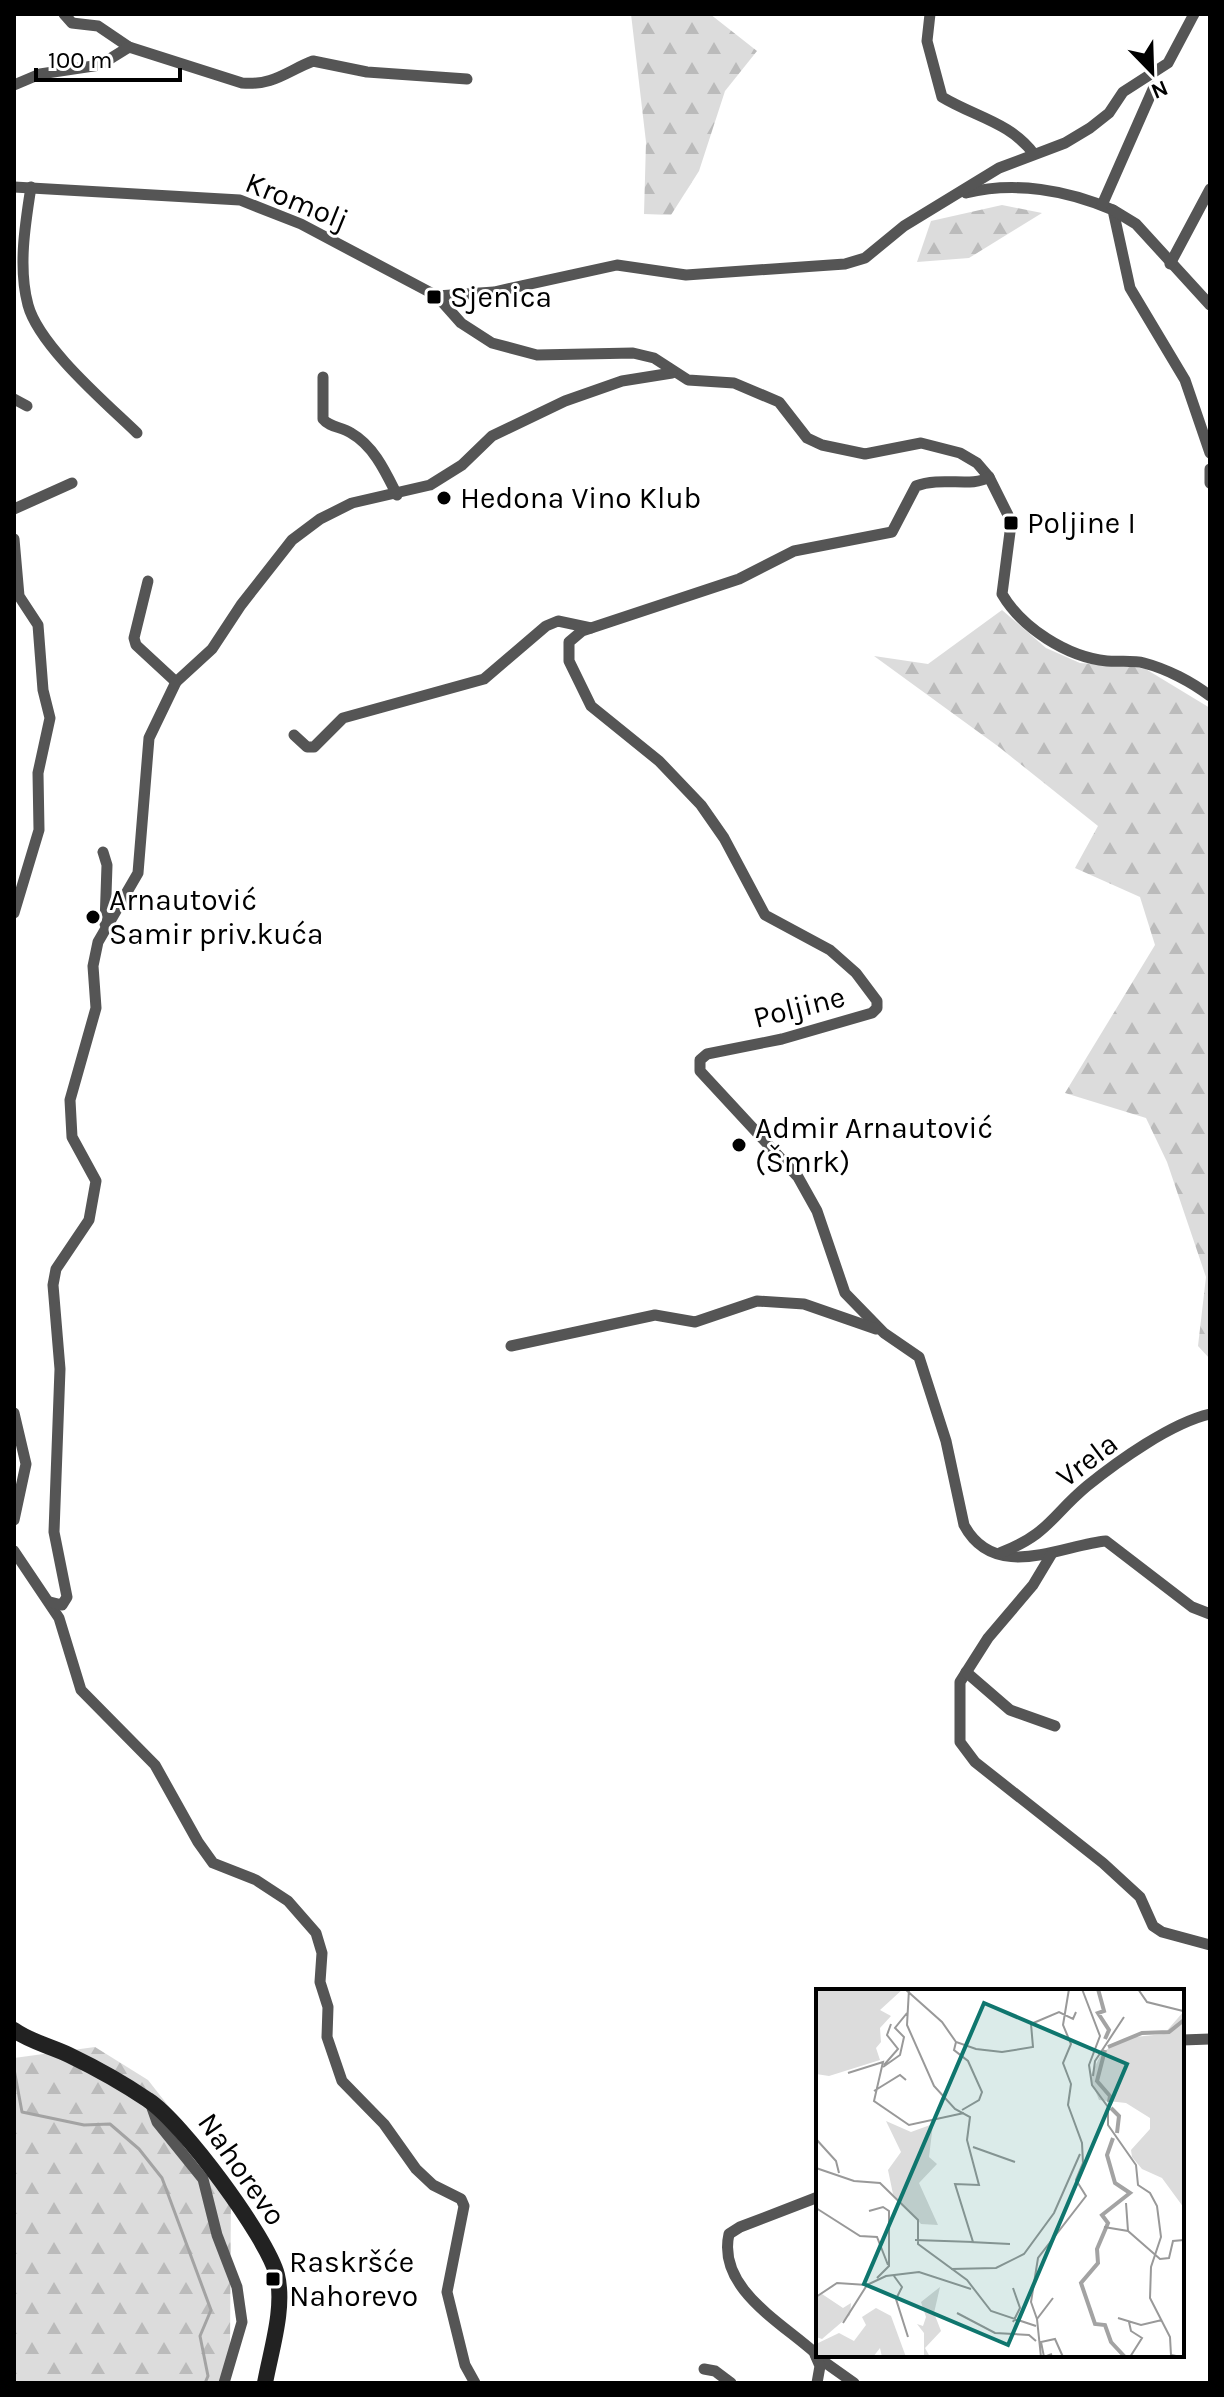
<svg xmlns="http://www.w3.org/2000/svg" width="1224" height="2397" font-family="Karla,sans-serif">
<defs>
<pattern id="forest-firs" width="22" height="20" patternUnits="userSpaceOnUse" patternTransform="scale(2)"><rect width="22" height="20" fill="#dcdcdc"/><path d="M5 1l3.5 6h-7zM16 11l3.5 6h-7z" fill="#bbb"/></pattern>
</defs>
<rect width="100%" height="100%" fill="#fff"/>
<g fill="url(#forest-firs)">
<path d="M631,14H710L757,51L725,91L699,171L671,215L644,214L646,142Z"/>
<path d="M1002,205L1042,213L969,258L917,262L931,221Z"/>
<path d="M1002,610L1046,648L1080,663L1144,668L1210,708V1359L1198,1346L1206,1277L1167,1162L1146,1118L1065,1093L1155,945L1140,897L1075,868L1098,826L999,747L874,656L928,664Z"/>
<path d="M95,2047L148,2080L231,2186L230,2351L222,2383H14V2058Z"/>
</g>
<g fill="none" stroke-linecap="round" stroke-linejoin="round">
<path stroke="#a3a3a3" stroke-width="3" d="M14,2069L22,2112L84,2125L110,2124L139,2149L162,2178L211,2310L200,2336L208,2376L205,2383"/>
<g stroke="#555" stroke-width="11">
<path d="M64,14L72,23L98,26L129,47"/>
<path d="M930,14L927,41L942,97C975,117 1010,122 1034,154"/>
<path d="M14,85L40,74L100,65L129,47L242,83C273,86 287,71 313,61L367,72L467,79"/>
<path d="M14,187L240,200L301,224L437,296L461,323L492,343L537,355L633,353L654,358L688,380L734,383L779,402L807,438L822,445L865,454L921,443L960,453L977,463L989,477L1008,515L1010,532L1002,594C1022,628 1067,657 1107,661C1119,662 1133,660 1144,663C1167,669 1192,682 1210,696"/>
<path d="M31,187C25,225 18,268 28,305C39,346 106,403 137,433"/>
<path d="M966,193C1015,181 1067,190 1113,210L1130,288L1185,380L1210,453"/>
<path d="M1102,205L1154,87"/>
<path d="M1113,210L1136,224L1210,305"/>
<path d="M1170,264L1210,189"/>
<path d="M437,296L494,292L617,265L686,275L845,264L865,258L904,226L999,168L1065,143L1090,128L1109,113L1123,92L1168,63L1194,14"/>
<path d="M323,377V419C329,427 342,427 351,433C374,446 386,473 397,495"/>
<path d="M14,399L27,406"/>
<path d="M1210,469V483"/>
<path d="M989,477C972,488 942,476 916,486L892,532L794,551L739,579L582,631L569,642V661L591,706L659,761L701,805L724,838L765,915L830,950L856,973L877,1001V1008L872,1013L782,1039L707,1054L700,1060V1071L798,1177L817,1211L845,1293L884,1333L919,1357L946,1441L964,1525C995,1583 1062,1545 1106,1541L1192,1607L1210,1614"/>
<path d="M14,509L72,483"/>
<path d="M14,539L19,596L38,625L43,690L50,718L38,773L39,830L14,913"/>
<path d="M148,581L134,638L136,645L176,682"/>
<path d="M294,735L307,747H314L343,718L484,679L546,626L558,621L591,628"/>
<path d="M103,852L107,865L105,924"/>
<path d="M511,1346L655,1315L695,1322L757,1301L804,1304L876,1329"/>
<path d="M14,1413L26,1464L14,1520"/>
<path d="M14,1551L59,1618L81,1690L155,1765L198,1842L213,1863L256,1880L288,1901L316,1933L322,1953L320,1982L328,2007L327,2037L342,2081L384,2124L416,2169L433,2185L461,2199L464,2206L447,2292L465,2365L475,2383"/>
<path d="M1000,1553C1049,1534 1051,1516 1087,1486C1118,1461 1171,1423 1210,1414"/>
<path d="M1051,1555L1033,1585L988,1638L960,1682V1742L975,1762L1103,1863L1140,1897L1153,1926L1162,1932L1210,1945"/>
<path d="M50,1602L62,1605L67,1597L54,1532L60,1369L53,1285L56,1269L89,1220L96,1181L72,1137L70,1100L96,1008L93,966L98,942L138,873L149,738L176,682L212,649L241,605L292,540L320,519L352,503L430,485L462,465L492,436L565,401L622,381L672,373"/>
<path d="M966,1672L1010,1710L1055,1726"/>
<path d="M1182,2040L1210,2039"/>
<path d="M151,2105L157,2122L203,2179L217,2235L237,2287L242,2322L224,2383"/>
<path d="M816,2356L854,2383"/>
<path d="M704,2369L715,2371L731,2383"/>
<path d="M817,2383L820,2366L814,2352C779,2321 717,2287 729,2234L740,2227L818,2197"/>
</g>
<path stroke="#222" stroke-width="16" d="M14,2030C31,2042 50,2046 69,2055C96,2068 123,2083 148,2100C182,2122 267,2237 277,2275C285,2308 271,2350 265,2383"/>
</g>
<g fill="#000" stroke="#fff" stroke-width="3">
<rect x="426" y="289" width="16" height="16" rx="4"/>
<circle cx="444" cy="498" r="8"/>
<rect x="1003" y="515" width="16" height="16" rx="4"/>
<circle cx="93" cy="917" r="8"/>
<circle cx="739" cy="1145" r="8"/>
<rect x="265" y="2271" width="16" height="16" rx="4"/>
</g>
<g text-anchor="middle" dominant-baseline="central" stroke-width="6" stroke-linejoin="round" paint-order="stroke">
<g font-size="30" fill="#000" stroke="#fff">
<text transform="translate(297 201) rotate(22)">Kromolj</text>
<text transform="translate(799 1007) rotate(-14)">Poljine</text>
<text transform="translate(1087 1460) rotate(-37)">Vrela</text>
<text transform="translate(242 2169) rotate(55)">Nahorevo</text>
</g>
<g font-size="30" fill="#000" stroke="#fff" text-anchor="start">
<text x="450" y="297">Sjenica</text>
<text x="460" y="498">Hedona Vino Klub</text>
<text x="1027" y="523">Poljine I</text>
<text x="109" y="900">Arnautović<tspan x="109" dy="34">Samir priv.kuća</tspan></text>
<text x="755" y="1128">Admir Arnautović<tspan x="755" dy="34">(Šmrk)</tspan></text>
<text x="289" y="2262">Raskršće<tspan x="289" dy="34">Nahorevo</tspan></text>
</g>
</g>
<g transform="translate(816 1989)">
<rect width="368" height="368" fill="#fff"/>
<path d="M6,305L27,319L35,314L34,326L6,350L0,348V309ZM60,319L75,327L90,368H66L64,359L57,368H0V355L23,344L38,352L50,336L46,328Z" fill="#dcdcdc"/>
<path d="M0,0H87L64,21L75,27L64,39L65,53L60,59L64,71L13,87L0,85ZM368,22V219L346,189L326,180L316,168L315,161L334,140V129L310,114L283,111L274,88L285,65L298,55L309,49L348,45ZM70,132L95,143L117,135L113,168L121,175L103,194L122,236L105,235L77,205L72,181L85,163ZM124,298L118,324L125,342L109,359L114,368H108V344L101,335L107,337L110,328L105,313Z" fill="#dcdcdc"/>
<path fill="none" stroke="#a3a3a3" stroke-width="4" d="M282,0L288,22L282,24L293,41L289,50M292,58L326,44L353,43L368,31M289,61L281,92L294,107L293,113M295,119L303,127L301,144M297,149L291,166L299,194L314,204L286,226L292,234L281,260L282,274L265,294L279,335L289,336L295,353L309,368"/>
<path fill="none" stroke="#999" stroke-width="2" d="M89,0L126,33L140,53L160,60L186,63L217,58L215,35L243,23L257,30L260,23M93,0L91,36L118,97L139,120L154,128L151,151L163,196L139,195L157,253L99,251M266,0L284,47L273,76L276,96L292,118V136L320,176L322,196L334,204L341,217L345,248L335,278L334,309L354,348L355,366L365,368M322,0L331,13L367,22M140,53L138,61L152,72L166,103L163,111L146,121M68,76L82,60L71,46L75,35M67,78L84,66L88,48L79,39L91,24M32,84L67,73L58,112L93,136L148,124M277,87L279,72L308,28M58,102L84,86L90,91M0,150L20,172L23,184M157,158L199,173M0,179L38,192L64,194L102,231V255L151,291L175,322L220,337M310,214L312,242M0,219L44,247L61,248L72,276M53,222L67,218L73,222V277L61,289M288,238L312,242L344,270L353,269L357,252L368,251M154,253L194,255M135,280L180,279L208,265L238,224L264,165M78,287L86,298L80,310L92,348M197,299L204,319L197,333M0,308L21,294L51,296L70,287L103,283L155,300M141,324L179,344L213,346L220,352M302,329L325,336L346,331M221,330L215,313L222,269L270,207L260,191L267,174L266,154L252,116L255,95L247,74L255,55L247,36L253,0M313,333L315,342L326,349L314,368M27,334L51,296M236,365L228,368L225,353L239,350L247,368M225,368L221,330L237,309"/>
<path fill="#0f766e" fill-opacity="0.15" stroke="#0f766e" stroke-width="4" d="M168,14L311,75L192,356L48,295Z"/>
<rect width="368" height="368" fill="none" stroke="#000" stroke-width="4"/>
</g>
<rect width="1224" height="2397" fill="none" stroke="#000000" stroke-width="32"/>
<g transform="translate(1152 72) rotate(157)" stroke="#ffffff" stroke-width="6" paint-order="stroke">
<path d="M0-6L14 30L0 20L-14 30Z" fill="#000000"/>
<text y="-12" font-size="22" font-weight="bold" text-anchor="middle" fill="#000000">N</text>
</g>
<path d="M36 68v12h144v-12" fill="none" stroke="#000000" stroke-width="4"/>
<text x="48" y="68" font-size="24" fill="#000000" stroke="#ffffff" stroke-width="6" paint-order="stroke">100 m</text>
</svg>
